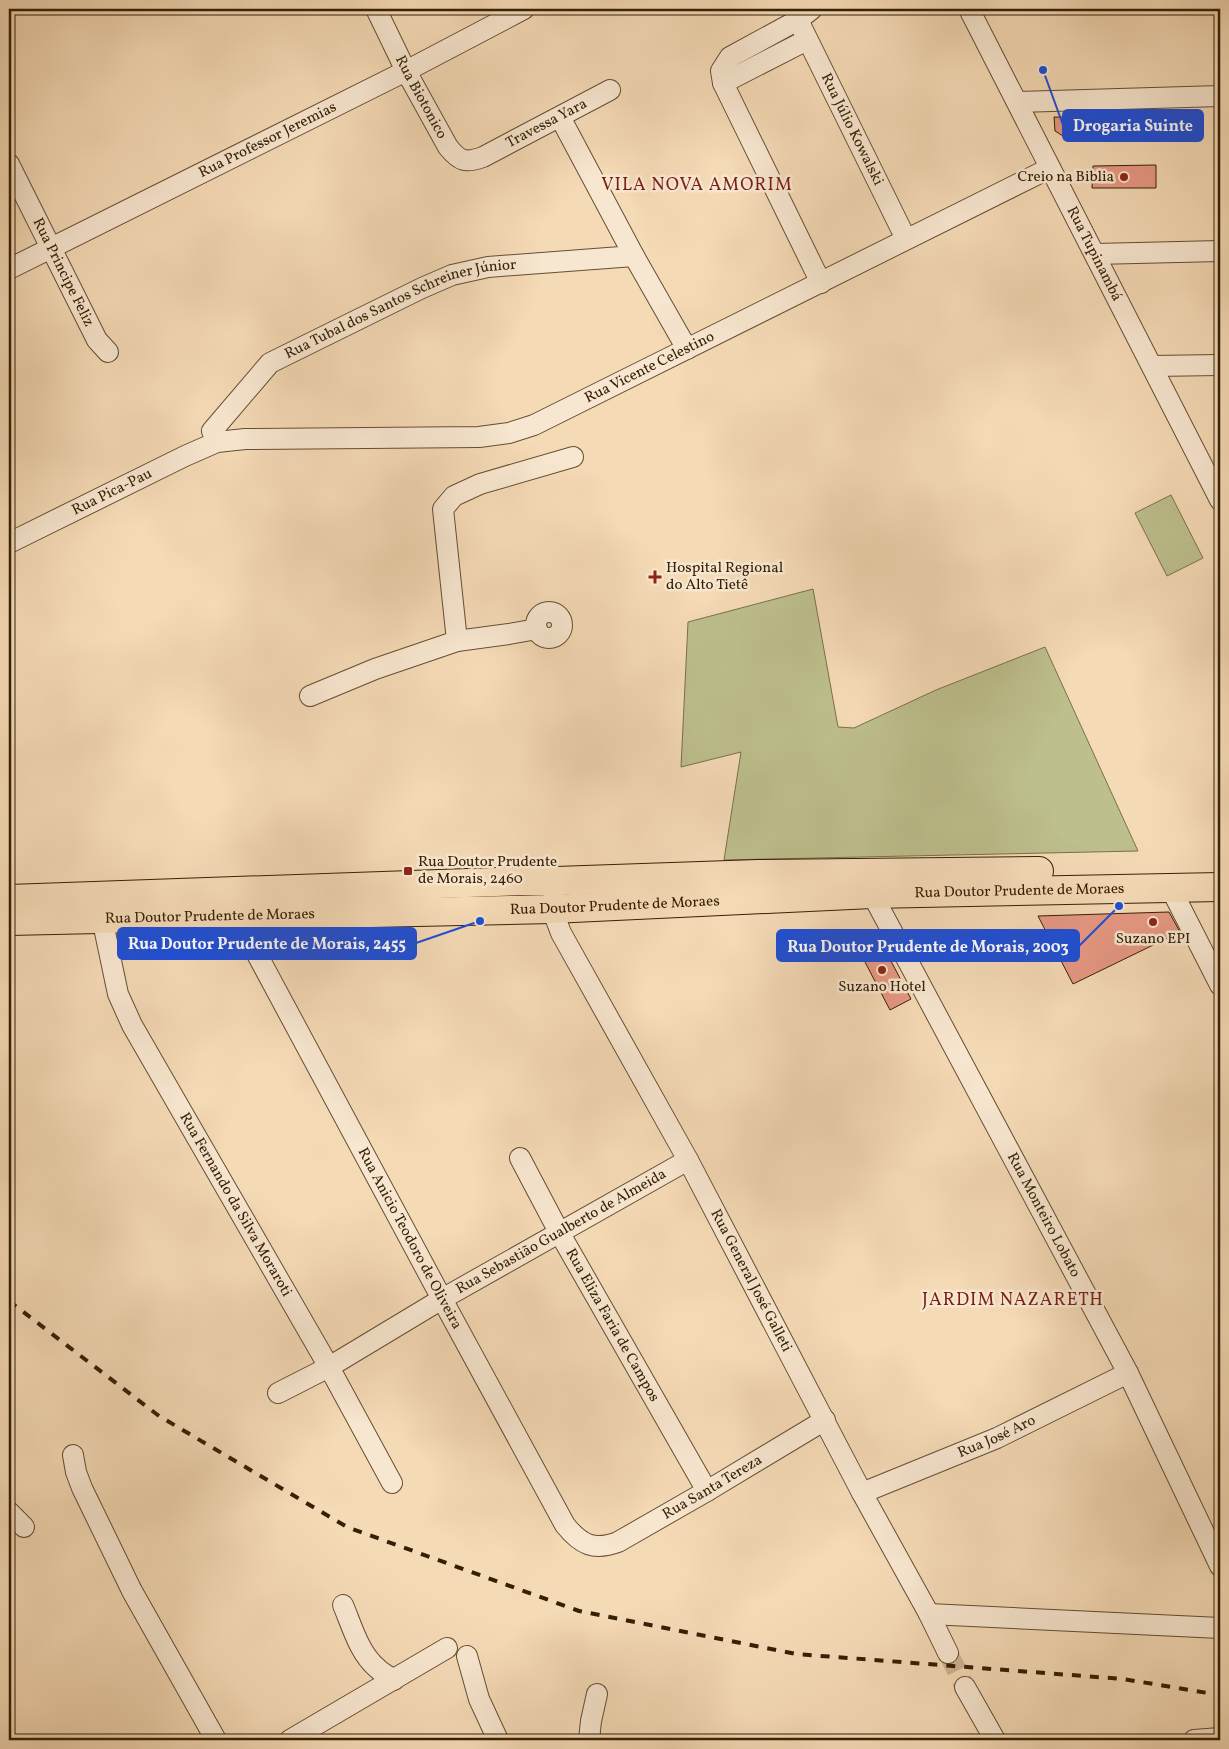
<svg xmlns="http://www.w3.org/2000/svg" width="1229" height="1749" font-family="Vollkorn,serif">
<rect width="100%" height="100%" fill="#f5dab6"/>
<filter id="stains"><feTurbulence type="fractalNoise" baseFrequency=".004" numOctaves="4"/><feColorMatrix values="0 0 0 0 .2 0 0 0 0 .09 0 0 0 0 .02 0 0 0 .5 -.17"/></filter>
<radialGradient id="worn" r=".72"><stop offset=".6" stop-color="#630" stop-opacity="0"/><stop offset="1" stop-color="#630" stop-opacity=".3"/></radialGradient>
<g fill="#bdbf8d" stroke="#79704a">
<path d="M1171,495L1203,558L1167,576L1135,513Z"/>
<path d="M813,589L838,727L854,728L936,690L1045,647L1138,851L724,860L741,752L681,767L688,622Z"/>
</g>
<g fill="#e79883" stroke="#352006">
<path d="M1054,117L1150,118V133L1063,136L1055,131Z"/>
<path d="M1156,165V188H1092L1093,166Z"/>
<path d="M1169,912L1180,932L1073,984L1038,916Z"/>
<path d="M875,931L911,999L890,1010L854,941Z"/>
</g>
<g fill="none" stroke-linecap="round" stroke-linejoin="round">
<path stroke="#cfb593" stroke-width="20" stroke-dasharray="20 10" stroke-linecap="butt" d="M948,1653L965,1687"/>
<defs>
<g id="minor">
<path id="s1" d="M376,9L406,71L448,147C460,162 466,163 483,157L610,90"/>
<path d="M812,9L798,20L730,57L721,71L723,83L821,283"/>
<path id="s2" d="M969,9L1220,500"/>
<path id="s3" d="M798,20L906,239"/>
<path d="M723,83L807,40"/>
<path d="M1018,102L1220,96"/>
<path d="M560,117L634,256L687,349"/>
<path id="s4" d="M9,164L97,340L108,352"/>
<path d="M1095,254L1220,251"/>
<path id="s5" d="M9,269L406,71L524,9"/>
<path d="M1152,366L1220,365"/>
<path id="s6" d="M217,442L212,431L270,363L422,288L452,275L488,267L634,256"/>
<path id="s7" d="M9,543L185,456L217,442L245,439L479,437L509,433L534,425L1050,168"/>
<circle cx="549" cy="625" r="13"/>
<path d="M457,641L443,509L454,496L480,484L573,457"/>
<path d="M310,696L375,669L457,641L509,634L537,629"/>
<path d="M1170,887L1220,985"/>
<path id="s8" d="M872,894L1128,1373L1220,1566"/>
<path id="s9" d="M554,897L552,909L561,933L688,1160L862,1493L929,1614L948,1653"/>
<path id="s10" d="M237,917L442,1299L565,1525C581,1545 594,1551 618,1542L707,1491L825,1420"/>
<path id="s11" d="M102,918L118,994L132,1025L329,1367L392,1483"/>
<path id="s12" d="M520,1158L559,1232L707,1491"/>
<path id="s13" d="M278,1393L329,1367L442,1299L688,1160"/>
<path d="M73,1455L76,1472L82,1488L132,1591L216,1740"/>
<path id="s14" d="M862,1493L997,1438L1128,1373"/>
<path d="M9,1512L24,1527"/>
<path d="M343,1605C352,1626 359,1653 377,1668C382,1673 388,1676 394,1680"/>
<path d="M929,1614L1220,1628"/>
<path d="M467,1656L479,1699L498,1740"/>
<path d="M965,1687L995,1740"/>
<path d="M290,1740L447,1648"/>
<path d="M589,1740L591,1721L597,1694"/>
<path d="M1194,1740L1220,1738"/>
</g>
<g id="highway">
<path d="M9,899L521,881H556L758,874L1039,871"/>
<path id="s15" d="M9,921L552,909L872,894L1220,887"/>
</g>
</defs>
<use href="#minor" stroke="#654e32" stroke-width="22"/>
<use href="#highway" stroke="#352006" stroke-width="30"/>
<use href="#minor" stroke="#f8e7d0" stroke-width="20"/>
<use href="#highway" stroke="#f5dab6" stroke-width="28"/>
<path stroke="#352006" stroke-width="4" stroke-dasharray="9 9" stroke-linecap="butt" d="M9,1301L159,1416L347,1527L579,1611L796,1654L1123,1679L1220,1695"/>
</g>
<g fill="#8f2418" stroke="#f8e7d0" stroke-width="2">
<circle cx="1124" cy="177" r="5"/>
<path d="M652.5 569.5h5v5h5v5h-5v5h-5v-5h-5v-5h5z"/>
<rect x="403" y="866" width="10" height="10" rx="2.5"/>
<circle cx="1153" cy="922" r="5"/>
<circle cx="882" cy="970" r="5"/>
</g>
<g text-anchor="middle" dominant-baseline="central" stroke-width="5" stroke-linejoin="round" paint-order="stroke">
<g font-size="15" fill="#352006" stroke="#f8e7d0">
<text stroke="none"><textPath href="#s1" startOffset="99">Rua Biotonico</textPath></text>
<text stroke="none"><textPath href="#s1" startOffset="268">Travessa Yara</textPath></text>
<text stroke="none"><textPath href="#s3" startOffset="122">Rua Júlio Kowalski</textPath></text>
<text stroke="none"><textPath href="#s5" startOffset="289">Rua Professor Jeremias</textPath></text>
<text stroke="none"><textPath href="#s2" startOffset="275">Rua Tupinambá</textPath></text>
<text stroke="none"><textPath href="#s4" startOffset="121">Rua Principe Feliz</textPath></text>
<text stroke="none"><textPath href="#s6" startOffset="244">Rua Tubal dos Santos Schreiner Júnior</textPath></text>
<text stroke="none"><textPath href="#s7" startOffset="679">Rua Vicente Celestino</textPath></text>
<text stroke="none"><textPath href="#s7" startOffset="115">Rua Pica-Pau</textPath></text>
<text stroke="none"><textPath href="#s15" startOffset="1011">Rua Doutor Prudente de Moraes</textPath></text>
<text stroke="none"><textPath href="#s15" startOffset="606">Rua Doutor Prudente de Moraes</textPath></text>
<text stroke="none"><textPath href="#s15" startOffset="201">Rua Doutor Prudente de Moraes</textPath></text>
<text stroke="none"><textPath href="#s11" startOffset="319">Rua Fernando da Silva Moraroti</textPath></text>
<text stroke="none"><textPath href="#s8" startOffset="364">Rua Monteiro Lobato</textPath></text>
<text stroke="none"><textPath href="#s13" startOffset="326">Rua Sebastião Gualberto de Almeida</textPath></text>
<text stroke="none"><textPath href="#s10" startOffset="365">Rua Anicio Teodoro de Oliveira</textPath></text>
<text stroke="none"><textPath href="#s9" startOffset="434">Rua General José Galleti</textPath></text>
<text stroke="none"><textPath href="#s12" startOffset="191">Rua Eliza Faria de Campos</textPath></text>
<text stroke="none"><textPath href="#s14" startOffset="146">Rua José Aro</textPath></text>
<text stroke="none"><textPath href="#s10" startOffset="861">Rua Santa Tereza</textPath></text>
</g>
<g font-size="15" fill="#352006" stroke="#f8e7d0" text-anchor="start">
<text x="1114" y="177" text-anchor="end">Creio na Biblia</text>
<text x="666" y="568">Hospital Regional<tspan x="666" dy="17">do Alto Tietê</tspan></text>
<text x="418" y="862">Rua Doutor Prudente<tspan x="418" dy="17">de Morais, 2460</tspan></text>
<text x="1153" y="939" text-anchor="middle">Suzano EPI</text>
<text x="882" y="987" text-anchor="middle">Suzano Hotel</text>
</g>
<g font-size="18" letter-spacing="1" fill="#7a1f14" stroke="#f8e7d0">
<text x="697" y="185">VILA NOVA AMORIM</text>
<text x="1013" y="1300">JARDIM NAZARETH</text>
</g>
</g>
<path fill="none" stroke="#1d4ed8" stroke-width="2" d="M1043 70L1063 125M480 921L416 943M1119 906L1079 946"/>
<g fill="#1d4ed8" stroke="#f8e7d0" stroke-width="2">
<circle cx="1043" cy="70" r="5"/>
<circle cx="480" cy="921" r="5"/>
<circle cx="1119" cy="906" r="5"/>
</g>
<g fill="#1d4ed8" stroke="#1d4ed8" stroke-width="2">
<rect x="1063" y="110" width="140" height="31" rx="5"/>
<rect x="118" y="928" width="298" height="31" rx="5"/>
<rect x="777" y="930" width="302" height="31" rx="5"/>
</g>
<g font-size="16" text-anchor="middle" font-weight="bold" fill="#fff">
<text x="1133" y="131">Drogaria Suinte</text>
<text x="267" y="949">Rua Doutor Prudente de Morais, 2455</text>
<text x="928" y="952">Rua Doutor Prudente de Morais, 2003</text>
</g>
<rect width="1229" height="1749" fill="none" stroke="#f5dab6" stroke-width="30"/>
<rect x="10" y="10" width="1209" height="1729" fill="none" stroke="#352006" stroke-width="2.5"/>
<rect x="15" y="15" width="1199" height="1719" fill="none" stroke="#352006"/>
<rect width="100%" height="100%" filter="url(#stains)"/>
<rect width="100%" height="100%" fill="url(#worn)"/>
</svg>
